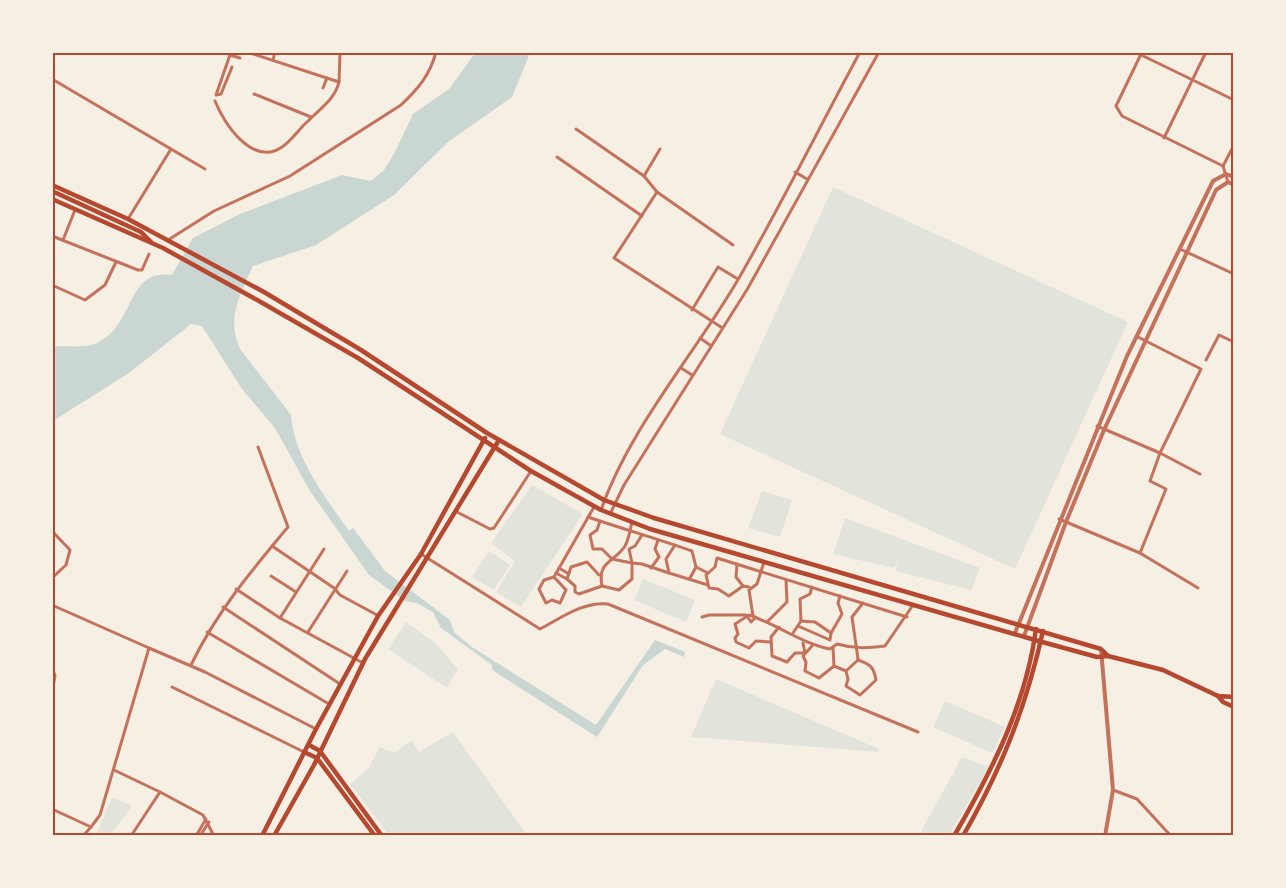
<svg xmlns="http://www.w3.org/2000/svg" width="1286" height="888" font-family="Mulish,sans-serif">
<rect width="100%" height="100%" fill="#f6efe4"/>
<g fill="#e2e4dc">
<path d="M833,187L1128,322L1015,569L720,434Z"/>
<path d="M532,485L583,514L521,607L496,592L515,561L491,543Z"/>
<path d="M762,491L792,500L780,537L748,528Z"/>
<path d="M845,518L980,568L971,590L895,571L900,554L894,568L833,554Z"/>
<path d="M489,551L510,565L494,590L472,577Z"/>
<path d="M643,579L695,600L686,622L634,600Z"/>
<path d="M406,622L434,642L458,669L447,688L388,649Z"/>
<path d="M716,679L879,749V752L691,737Z"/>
<path d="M945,701L1005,727L992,753L933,727Z"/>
<path d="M453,732L527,835H389L350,784L368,769L380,747L394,753L411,740L419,752Z"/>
<path d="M962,757L989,767L949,835H919Z"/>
<path d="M112,797L132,806L110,835H96Z"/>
</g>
<path fill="#c9d6d2" d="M475,53H530L512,97L448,142L394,195L316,245L253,266C240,295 226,318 240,349L291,415C294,457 325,497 349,531L353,528L385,571L450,620L454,632L472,647L596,725L655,640L685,652L684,657L665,649L643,665L597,737L492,670V665L441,628L433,612L417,603L405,601L369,575L310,491L275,428L242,389L202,326L191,324L129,373L53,421V347C66,345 87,349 99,342C136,322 126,269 172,275L193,238L240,214L342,175L371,181L384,170L394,154L413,114L449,89Z"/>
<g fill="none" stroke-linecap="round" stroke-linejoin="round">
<g stroke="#c5725c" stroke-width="3">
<path d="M231,52L216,95L221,94L232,67"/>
<path d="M247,52L339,82L340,52"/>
<path d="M1135,52L1234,100"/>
<path d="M1142,52L1116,106L1122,116L1223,166L1228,182"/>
<path d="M230,55L240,58"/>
<path d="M273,60L275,52"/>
<path d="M52,79L171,149L128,219"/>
<path d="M323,88L327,78"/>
<path d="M254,94L311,117"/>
<path d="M215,101C224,124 253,167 282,147C291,141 299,129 308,121C320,109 335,99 339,82"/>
<path d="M576,129L644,176"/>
<path d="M1164,138L1206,52"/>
<path d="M171,149L205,169"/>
<path d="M660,149L644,176L657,192L614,258L721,327"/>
<path d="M557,157L642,216"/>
<path d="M1223,166L1234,145"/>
<path d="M795,172L807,179"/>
<path d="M657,192L733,245"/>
<path d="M52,236L138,270H142L149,254"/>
<path d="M63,240L75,210"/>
<path d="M168,240L214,211L290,176L401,105C418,89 430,75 436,52"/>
<path d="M1180,249L1234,274"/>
<path d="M52,285L85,300L105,285L116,262"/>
<path d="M692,310L718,267L738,279"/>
<path d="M700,338L710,345"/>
<path d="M1206,360L1219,335L1234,342"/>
<path d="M681,368L692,375"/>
<path d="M1097,426L1160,453L1201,369L1138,337"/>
<path d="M601,510C630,427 695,354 739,278C781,205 819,128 860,52"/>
<path d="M457,512L490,529L494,528L531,471"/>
<path d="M610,514L624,485L748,288L879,52"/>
<path d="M588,517L600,521"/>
<path d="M1059,519L1140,553L1198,588"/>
<path d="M632,522C630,530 629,539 625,546C614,563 597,561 602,586L619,590L632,579V563L612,559L602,549H593L590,535L597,530L600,521C630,531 661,540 692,551L696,567L690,578"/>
<path d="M52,531L70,550L66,565L52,578"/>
<path d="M642,535L635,546L629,549L632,563L642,564L669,573"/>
<path d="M675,545L666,559L669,573L708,585"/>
<path d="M272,546L334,588L340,595L377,615"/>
<path d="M1140,553L1166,489L1150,481L1160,453L1200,474"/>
<path d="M421,554L540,629C561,618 584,601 608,604L918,732"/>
<path d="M737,564L736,577L743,586"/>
<path d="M696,567L708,573"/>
<path d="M559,568L569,574"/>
<path d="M651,568L659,557L655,549L658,540"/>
<path d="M556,573L567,579"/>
<path d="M599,575L587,562L571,567L567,579L575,586V592L579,594L602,586"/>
<path d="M271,576L296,592"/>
<path d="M554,577L566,590L560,603L552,600L546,603L539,589L544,580L554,577L594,507"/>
<path d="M749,587L743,586L729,596L718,589L709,588L706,575L715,567L717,558L907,617"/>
<path d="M236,589L280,618L363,663"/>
<path d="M52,605L149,648L100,815L91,827L52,809"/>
<path d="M223,607L340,684"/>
<path d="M753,616L749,590L757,584L764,562"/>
<path d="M702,617L709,615H746L751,622L756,617"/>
<path d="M280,618L324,549"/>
<path d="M801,621L815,622L831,633"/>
<path d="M767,622L787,602L786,580"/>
<path d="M798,626L830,640L831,633L842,614L838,603L840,596"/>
<path d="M779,627L771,637L772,656L787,662L795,653H805L803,643"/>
<path d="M207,632L329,704"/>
<path d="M308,632L347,571"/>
<path d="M793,633L801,621L800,599L810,594L812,587"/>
<path d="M771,642L756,641L749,648L736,642L735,638L738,634L735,624L749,615C778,625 801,643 830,649L837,644C854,649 868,648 885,646L913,605"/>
<path d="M812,646L803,656L806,662L805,671L819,678L834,666"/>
<path d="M149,648L205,672L316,729"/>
<path d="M833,648L834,666"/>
<path d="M858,659L852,617L863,603"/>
<path d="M858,660C870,664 874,667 876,680L860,695L846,686L848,679L846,671Z"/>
<path d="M191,665C216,613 251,571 288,527L258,447"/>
<path d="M834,666L846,671"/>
<path d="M52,667L55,676L52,692"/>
<path d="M172,687L304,752"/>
<path d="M114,770L160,792"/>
<path d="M1113,790L1137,799L1171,836"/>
<path d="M83,836L91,827"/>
<path d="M131,836L160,792L203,815L214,836"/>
<path d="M196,836L206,819"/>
<path d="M200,836L209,822"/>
</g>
<g stroke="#c5725c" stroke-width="4">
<path d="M1015,633L1127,356L1213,181L1226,174L1234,177"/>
<path d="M1024,636L1066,522L1104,430L1216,190L1228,182L1234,185"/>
<path d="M1101,649L1113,790L1105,836"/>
</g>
<g stroke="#b5482f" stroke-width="4.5">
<path d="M52,185L128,219L264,292L361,350L487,433L604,500L654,518L1101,649L1108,656L1163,670L1218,696L1234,697"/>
<path d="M52,191L141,232L151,242"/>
<path d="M52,199L163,248L259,301L358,358L531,471L601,510L650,529L1035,640L1097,657L1108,656"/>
<path d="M1218,696L1223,702L1234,707"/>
<path d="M309,745L320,751L382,836"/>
<path d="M304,752L317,758L375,836"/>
<path d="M262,836L316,729L378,616L421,554L485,438"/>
<path d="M274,836L314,765L365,659L499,440"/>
<path d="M954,836C992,771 1026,704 1036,629"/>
<path d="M963,836C1002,768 1026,707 1043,631"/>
</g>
</g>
<rect width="1286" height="888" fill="none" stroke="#f6efe4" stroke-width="108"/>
<rect x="54" y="54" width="1178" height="780" fill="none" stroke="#b5482f" stroke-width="2"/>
</svg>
